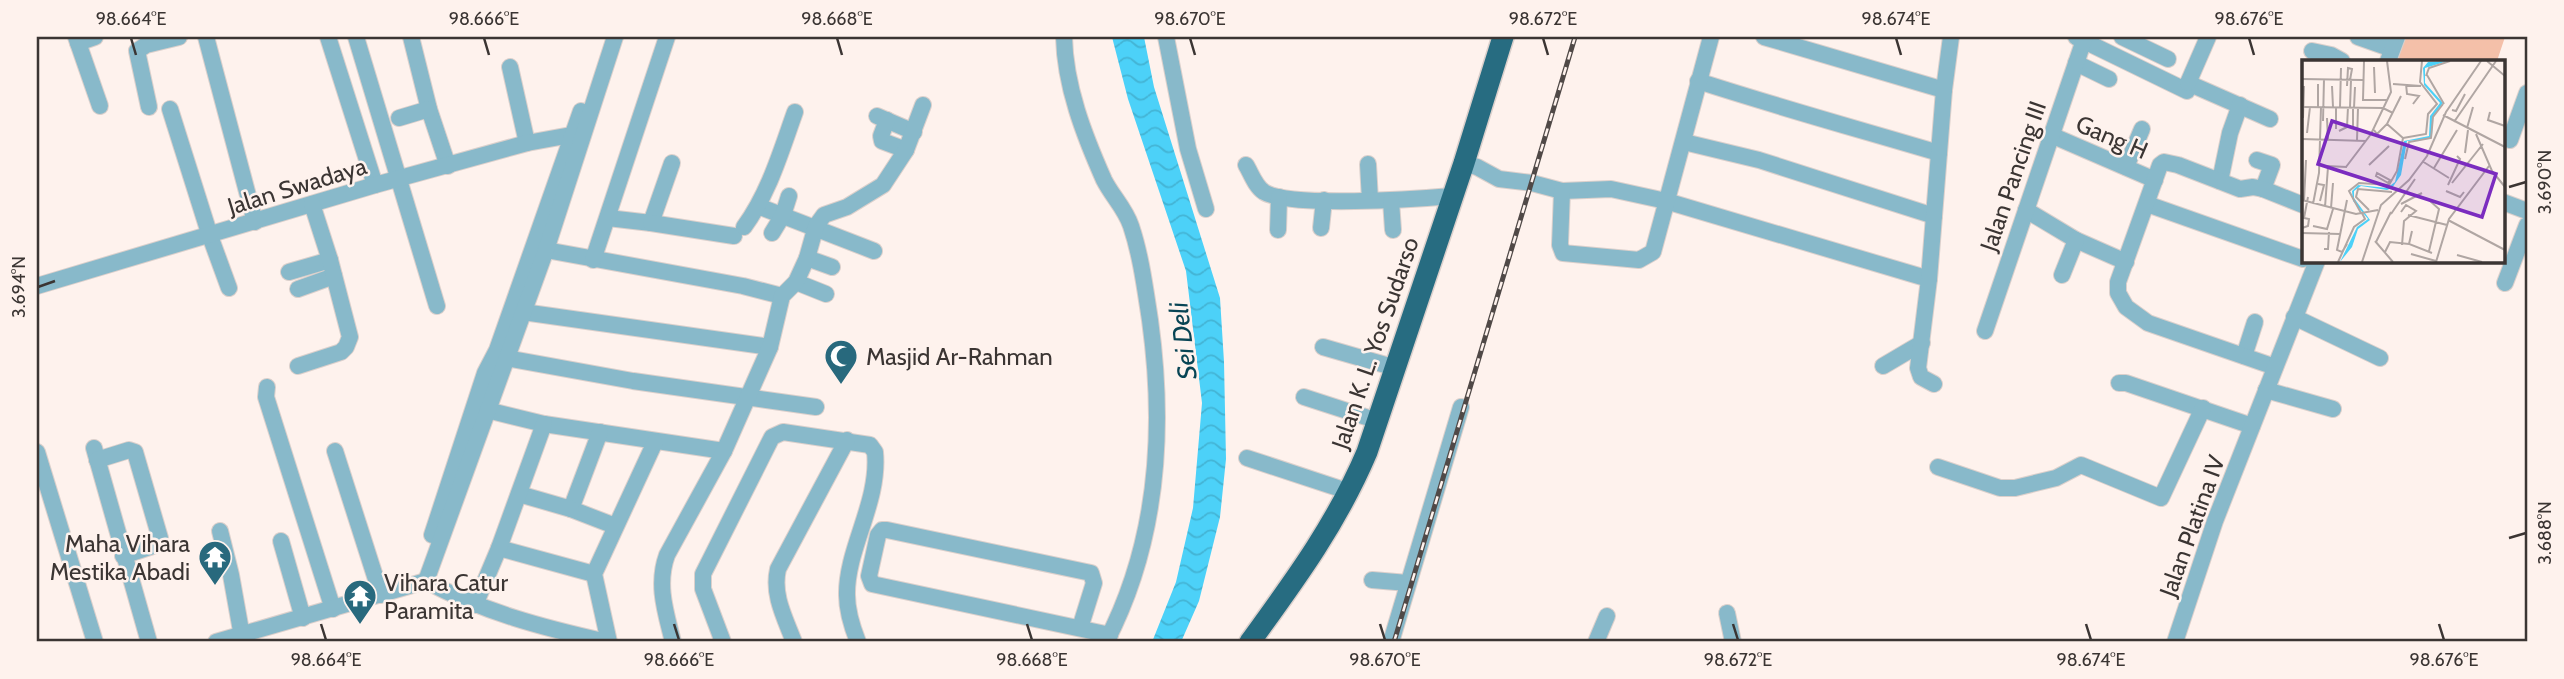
<svg xmlns="http://www.w3.org/2000/svg" width="2564" height="679" font-family="Cabin,sans-serif">
<defs>
<pattern id="water-waves" width="16" height="10" patternUnits="userSpaceOnUse" patternTransform="scale(1.75)"><rect width="16" height="10" fill="#4cd1f8"/><path d="M0 5q4-4 8 0t8 0" fill="none" stroke="#43b4d5"/></pattern>
</defs>
<rect width="100%" height="100%" fill="#fef2ed"/>
<path fill="#f4c0a9" d="M2397,37H2505L2497,61H2389Z"/>
<path fill="url(#water-waves)" d="M1112,37H1144L1154,87L1220,298L1224,362L1226,459L1220,517L1199,601L1181,642H1152L1176,582L1193,508L1202,403L1186,271L1128,99Z"/>
<g fill="none" stroke-linecap="round" stroke-linejoin="round">
<defs>
<g id="minor">
<path d="M76,37L100,106"/>
<path d="M206,37L255,222"/>
<path d="M328,37L375,185"/>
<path d="M356,37L437,306"/>
<path d="M411,37L429,109L448,166"/>
<path d="M1064,37C1065,86 1084,135 1104,180C1112,196 1125,208 1131,226C1141,256 1145,288 1150,320C1165,429 1158,542 1106,642"/>
<path d="M1166,37L1188,149L1206,209"/>
<path d="M1764,37L1944,90"/>
<path d="M2076,37L2187,91L2188,83L2270,119"/>
<path d="M2122,37L2168,59"/>
<path d="M2358,37L2392,49"/>
<path d="M78,43L95,37"/>
<path d="M2312,51L2331,55L2342,61"/>
<path d="M2388,61L2397,37"/>
<path d="M2076,63L2109,79"/>
<path d="M510,67L527,143"/>
<path d="M1698,81C1778,107 1858,129 1939,153"/>
<path d="M2188,83L2208,37"/>
<path d="M149,107L137,51L146,45L179,37"/>
<path d="M170,109L210,236L229,288"/>
<path d="M877,116L914,132"/>
<path d="M399,118L429,109"/>
<path d="M887,120L881,136L882,141L906,150"/>
<path d="M2051,135L2155,180"/>
<path d="M2510,140L2527,93"/>
<path d="M1684,142L1759,160L1934,216"/>
<path d="M2257,160L2272,165L2263,189"/>
<path d="M1464,163L1477,167L1499,179L1532,183L1562,191L1611,189L1666,201L1929,279"/>
<path d="M1368,164L1370,200"/>
<path d="M1246,165C1251,173 1255,186 1264,192C1290,208 1417,199 1452,196"/>
<path d="M2126,167L2142,129"/>
<path d="M2220,181L2230,133L2240,105"/>
<path d="M1562,191L1560,245L1563,253L1639,260L1653,252L1711,37"/>
<path d="M1391,201L1393,230"/>
<path d="M2503,202L2527,211"/>
<path d="M2147,204L2303,259"/>
<path d="M758,206L874,251"/>
<path d="M2026,210L2076,240L2126,262"/>
<path d="M608,218L651,223L672,163"/>
<path d="M651,223L734,236"/>
<path d="M744,227C769,193 781,151 795,112"/>
<path d="M1321,228L1324,200"/>
<path d="M1278,230L1279,197"/>
<path d="M772,233L783,215L789,196"/>
<path d="M546,250L743,286L782,296"/>
<path d="M807,258L832,267"/>
<path d="M593,260L667,37"/>
<path d="M289,272L330,260"/>
<path d="M2062,275L2076,240"/>
<path d="M796,282L826,294"/>
<path d="M2505,283L2527,225"/>
<path d="M37,286L375,185L527,143L571,135"/>
<path d="M298,289L334,276"/>
<path d="M523,312L770,347"/>
<path d="M2294,317L2380,358"/>
<path d="M1985,331L2085,37"/>
<path d="M1323,347L1396,368"/>
<path d="M2244,356L2255,322"/>
<path d="M506,358L633,381L816,407"/>
<path d="M298,366L341,352L346,347L350,337L330,260L312,204"/>
<path d="M1883,366L1922,343"/>
<path d="M2275,367L2148,323L2126,307L2118,293V282L2160,165L2164,162L2178,165L2240,189L2253,187L2263,189L2303,205"/>
<path d="M2119,383H2126L2252,426"/>
<path d="M1934,384L1921,377L1918,368L1929,279L1944,90L1951,37"/>
<path d="M267,387L266,397L333,609"/>
<path d="M2266,390L2333,409"/>
<path d="M1304,397L1378,421"/>
<path d="M487,410L544,424L724,451"/>
<path d="M600,432L571,509L615,526"/>
<path d="M94,448L149,642"/>
<path d="M335,451L381,595"/>
<path d="M37,452L95,642"/>
<path d="M1247,458L1350,492"/>
<path d="M97,460L129,450L135,452L160,538L159,544L123,556"/>
<path d="M1938,467L2000,488H2015L2056,478L2081,465L2161,498L2203,408"/>
<path d="M519,494L571,509"/>
<path d="M220,531L231,575L243,642"/>
<path d="M432,535L485,373L497,350L581,111"/>
<path d="M281,541L303,618"/>
<path d="M499,548L594,574"/>
<path d="M1372,580L1408,583"/>
<path d="M475,605L499,548L544,424"/>
<path d="M1727,613L1733,642"/>
<path d="M1080,628L1094,583L1091,573L887,530H882L878,535L869,576L872,584L1110,635"/>
<path d="M216,642L426,581"/>
<path d="M607,642C544,628 483,612 426,581L546,250L615,37"/>
<path d="M609,642L594,574L655,442"/>
<path d="M673,642C666,613 656,585 667,555L724,451L770,347L782,296L796,282L807,258L816,226L824,215L847,207L883,185L906,150L923,105"/>
<path d="M723,642L703,589V574L772,437L783,432L870,445L875,452C880,502 846,549 847,595C847,612 852,627 858,642"/>
<path d="M794,642C785,618 772,595 778,569L847,440"/>
<path d="M1391,642L1461,407"/>
<path d="M1596,642L1607,616"/>
<path d="M2175,642L2215,521L2317,261"/>
</g>
<path id="highway" d="M1250,642C1295,580 1337,523 1367,452L1464,163L1503,37"/>
</defs>
<use href="#minor" stroke="#dbd0cc" stroke-width="18"/>
<use href="#highway" stroke="#dbd0cc" stroke-width="24"/>
<use href="#minor" stroke="#88b9ca" stroke-width="16"/>
<use href="#highway" stroke="#276c81" stroke-width="21"/>
<defs>
<path id="rail" d="M1394,642L1575,37"/>
</defs>
<use href="#rail" stroke="#504947" stroke-width="5"/>
<use href="#rail" stroke="#fef2ed" stroke-width="2.5" stroke-dasharray="8" stroke-linecap="butt"/>
</g>
<path fill="none" stroke="#3b3533" stroke-width="2.5" d="M131,38L136,55M484,38L489,55M837,38L842,55M1190,38L1195,55M1543,38L1548,55M1896,38L1901,55M2249,38L2254,55M2509,187L2526,182M38,287L55,281M2509,538L2526,533M321,624L326,640M674,624L679,640M1027,624L1032,640M1380,624L1385,640M1733,624L1738,640M2086,624L2091,640M2439,624L2444,640"/>
<defs>
<symbol id="mosque-pin" viewBox="-11 -11 22 30"><path d="M0 17L-7.5 6A9.5 9.5 0 1 1 7.5 6Z" fill="#28697d" stroke="#fef2ed"/><path d="M3.5-4.9A6 6 0 1 0 3.5 4.9A5 5 0 1 1 3.5-4.9Z" fill="#fff"/></symbol>
<symbol id="temple-pin" viewBox="-11 -11 22 30"><path d="M0 17L-7.5 6A9.5 9.5 0 1 1 7.5 6Z" fill="#28697d" stroke="#fef2ed"/><path d="M0-6L5-2H3V0L6.5 2.5H4V6H1.5V3h-3V6H-4V2.5H-6.5L-3 0V-2H-5Z" fill="#fff"/></symbol>
</defs>
<g fill-rule="evenodd">
<use href="#mosque-pin" x="822" y="337" width="38" height="52"/>
<use href="#temple-pin" x="196" y="538" width="38" height="52"/>
<use href="#temple-pin" x="341" y="577" width="38" height="52"/>
</g>
<g text-anchor="middle" dominant-baseline="central" stroke-width="5" stroke-linejoin="round" paint-order="stroke">
<g font-size="24" fill="#3b3533" stroke="#fef2ed">
<text transform="translate(2112 137) rotate(23)">Gang H</text>
<text transform="translate(2013 176) rotate(-71)">Jalan Pancing III</text>
<text transform="translate(297 186) rotate(-17)">Jalan Swadaya</text>
<text transform="translate(1375 343) rotate(-71)">Jalan K. L. Yos Sudarso</text>
<text transform="translate(2192 526) rotate(-70)">Jalan Platina IV</text>
</g>
<g font-size="24" fill="#3b3533" stroke="#fef2ed" text-anchor="start">
<text x="866" y="356">Masjid Ar-Rahman</text>
<text x="190" y="543" text-anchor="end">Maha Vihara<tspan x="190" dy="28">Mestika Abadi</tspan></text>
<text x="384" y="582">Vihara Catur<tspan x="384" dy="28">Paramita</tspan></text>
</g>
<g font-size="26" font-style="italic" fill="#084454" stroke="#fef2ed">
<text transform="translate(1183 341) rotate(-97)">Sei Deli</text>
</g>
</g>
<g transform="translate(2302 60)">
<rect width="203" height="203" fill="#fef2ed"/>
<path d="M146,1L123,8V23L141,43L131,57L130,76L126,79L105,81L99,115L90,128L85,130L59,126L52,131V138L68,160L56,169L50,187L38,202L55,167L66,159L51,141L50,131L56,125L85,128L93,122L102,81L127,76L128,56L138,43L122,25L121,8L126,2Z" fill="#4cd1f8"/>
<path fill="none" stroke="#b0a6a3" stroke-width="2" d="M62,1L61,40H86M185,1L203,16M72,7L73,33M125,15L142,44M124,16L127,8L148,1M0,19L61,20M16,24V47M91,24L119,26M104,24L105,34L117,36L111,44M30,26L31,47M45,26L46,8L50,9L48,20M0,47L81,48L91,53M34,47V69M38,47L39,8M48,47L49,20M52,48L53,27M150,50L154,51L163,34M188,52L186,60L203,66M141,55L203,87M1,58L2,26M25,58L26,80M21,61L22,19M152,62L194,1M85,64L101,78M45,67H51V48M165,68L171,47M72,70L75,74L85,64L99,36M37,71L45,67L46,47M5,73L8,47M174,74L190,111L203,127M101,78L124,74L126,54L135,44L118,22L120,1M0,79L64,81M55,80L56,48M163,93L166,70M103,99L107,82L129,78L131,57L141,44M120,101L147,118M67,105L87,86M24,106L45,107M44,107L69,74L89,32L85,1M132,108L155,70M86,123L88,120L75,113L74,116L88,124M150,123L181,84M16,124L22,125L18,141M146,125L158,99L155,96M144,131L158,137L162,132M0,140L54,154L76,150M2,141L4,100M11,144L17,113L19,47M99,144L120,133M23,147L26,107M29,148L31,123M67,150L54,137L56,129L90,132M99,152L104,145L114,151L102,161L100,185M59,153L47,131L57,123L87,125L95,111L101,78M89,154L113,119M106,155L145,165M146,160L203,190M11,166L25,169L31,149M0,168L6,166L7,159L2,158L6,137M110,171L107,184L130,193M0,173L38,174M73,181L91,202M74,182L89,152M45,184L40,192L35,190L45,140M22,189H26L27,172M127,191L137,149L127,140M83,192L88,182L107,184M109,194L134,201M155,195L180,202M36,202L52,167L63,159L60,153M60,202L79,145L107,120L125,96L144,52L179,1M134,202L147,159L187,106"/>
<path fill="#7b2cbf" fill-opacity="0.15" stroke="#7b2cbf" stroke-width="3.5" d="M30,61L194,114L180,157L16,104Z"/>
<rect width="203" height="203" fill="none" stroke="#3b3533" stroke-width="3.5"/>
</g>
<rect width="2564" height="679" fill="none" stroke="#fef2ed" stroke-width="77"/>
<rect x="38" y="38" width="2488" height="602" fill="none" stroke="#3b3533" stroke-width="2.5"/>
<g font-size="18" text-anchor="middle" fill="#3b3533">
<text x="131" y="25">98.664°E</text>
<text x="484" y="25">98.666°E</text>
<text x="837" y="25">98.668°E</text>
<text x="1190" y="25">98.670°E</text>
<text x="1543" y="25">98.672°E</text>
<text x="1896" y="25">98.674°E</text>
<text x="2249" y="25">98.676°E</text>
<text transform="translate(2545 182) rotate(-90)" y="6">3.690°N</text>
<text transform="translate(19 287) rotate(-90)" y="6">3.694°N</text>
<text transform="translate(2545 533) rotate(-90)" y="6">3.688°N</text>
<text x="326" y="666">98.664°E</text>
<text x="679" y="666">98.666°E</text>
<text x="1032" y="666">98.668°E</text>
<text x="1385" y="666">98.670°E</text>
<text x="1738" y="666">98.672°E</text>
<text x="2091" y="666">98.674°E</text>
<text x="2444" y="666">98.676°E</text>
</g>
</svg>
